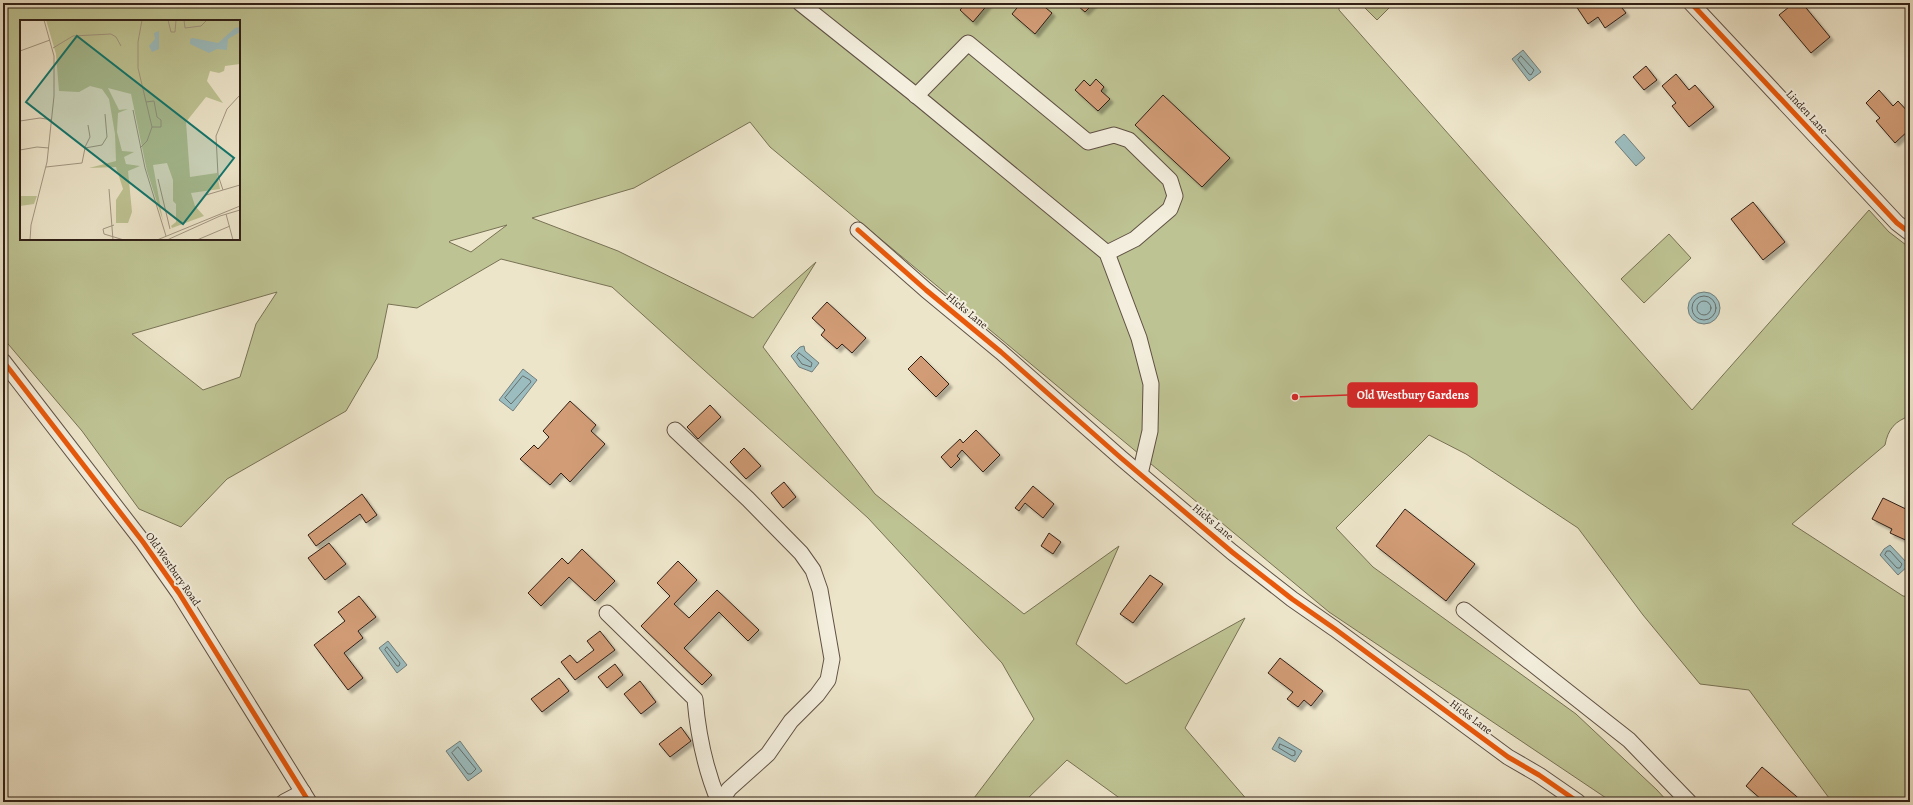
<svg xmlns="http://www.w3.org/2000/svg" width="1913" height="805" font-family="Alegreya,serif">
<defs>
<filter id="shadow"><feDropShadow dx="3.5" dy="3.5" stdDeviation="1" flood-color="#0004"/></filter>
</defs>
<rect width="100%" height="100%" fill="#ede5ca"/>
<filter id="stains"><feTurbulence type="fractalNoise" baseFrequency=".005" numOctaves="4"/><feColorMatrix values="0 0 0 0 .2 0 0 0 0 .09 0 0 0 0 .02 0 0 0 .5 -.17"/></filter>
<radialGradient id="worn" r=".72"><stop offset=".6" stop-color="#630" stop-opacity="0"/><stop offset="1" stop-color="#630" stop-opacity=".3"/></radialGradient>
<g fill="#bec393" stroke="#787255" fill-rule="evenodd">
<path d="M3,3H1339V10L1692,410L1869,210L1889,232L1910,248V416C1895,421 1888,429 1885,445L1792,524L1903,596L1910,597V802H1832L1749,690L1700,684L1643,615L1578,528L1466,454L1429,435L1336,528L1373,567L1576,714L1657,790L1668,802H1612L1329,612L770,147L750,122L634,188L532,218L618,251L753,318L816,262L763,347L875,494L1024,614L1119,546L1076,644L1126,684L1245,618L1185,728L1249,802H1125L1067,760L1024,802H971L1034,719L1002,663L868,518L612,287L501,259L417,308L388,304L377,358L346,411L227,479L181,527L139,509L82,431L3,338ZM21,21H239V239H21ZM507,225L471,252L449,242L450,241ZM277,292L256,324L240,377L203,390L132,334Z"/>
<path d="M1360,3H1394L1377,20Z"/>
<path d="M1669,234L1691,258L1644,303L1621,279Z"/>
</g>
<g fill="#9cbdbf" stroke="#717e7c">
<path d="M1523,50L1541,72L1529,81L1512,59Z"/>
<path d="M1624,134L1645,158L1636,166L1615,142Z"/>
<circle cx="1704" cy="308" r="16"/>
<path d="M804,346L805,351L819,363L812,372L799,367L791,356L800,347Z"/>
<path d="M523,369L537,380L513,411L499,400Z"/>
<path d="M1890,545L1909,565L1898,575L1880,555L1884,549Z"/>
<path d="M388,641L407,665L397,673L379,648Z"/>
<path d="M1279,737L1302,751L1295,762L1272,749Z"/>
<path d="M460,741L482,771L468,781L446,751Z"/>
</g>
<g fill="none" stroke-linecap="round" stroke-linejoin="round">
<g stroke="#666e6b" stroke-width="1">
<path d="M1521,56L1534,70L1531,75L1529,74L1518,60Z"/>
<circle cx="1704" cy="308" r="12"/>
<circle cx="1704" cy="308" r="7"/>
<path d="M799,353L812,363L811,367L802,364L797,357Z"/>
<path d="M523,376L530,380L531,382L511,404L505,398Z"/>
<path d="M1887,551H1890L1902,564L1900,568H1897L1885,555Z"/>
<path d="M387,647L400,663L399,666H397L385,650Z"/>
<path d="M1280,744L1295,751V755L1292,756L1279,748Z"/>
<path d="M458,747L476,769L471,774H468L452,753Z"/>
</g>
</g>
<g fill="#d19c76" stroke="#312017" filter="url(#shadow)">
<path d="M966,3H989L973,22L960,10Z"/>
<path d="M1021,3H1040L1052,13L1035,34L1012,14Z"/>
<path d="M1081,3H1094L1085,12L1078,6Z"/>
<path d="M1574,3H1618L1626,13L1605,28L1598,17L1588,24Z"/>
<path d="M1794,3H1802L1830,37L1811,53L1779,15Z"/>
<path d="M1646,66L1657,80L1644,90L1633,77Z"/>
<path d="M1676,74L1689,90L1695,85L1714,107L1689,127L1672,106L1676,103L1662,86Z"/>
<path d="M1096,79L1104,87L1101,91L1110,99L1098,111L1075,90L1084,80L1090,86Z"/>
<path d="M1879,90L1893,106L1898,101L1910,114V129L1895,143L1876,121L1880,118L1866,103Z"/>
<path d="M1163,95L1230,158L1202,187L1135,125Z"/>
<path d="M1753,202L1785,242L1763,260L1731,219Z"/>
<path d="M827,302L866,338L852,353L842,344L837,349L821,335L825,330L812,318Z"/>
<path d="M921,356L949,384L936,397L908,369Z"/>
<path d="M570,401L596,425L591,431L605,444L570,482L561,473L550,485L520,459L534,445L538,449L549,437L543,431Z"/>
<path d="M710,405L721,417L698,439L687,427Z"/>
<path d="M976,430L1000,455L983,472L962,450L957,456L960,459L951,468L941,457L960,439L963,443Z"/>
<path d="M744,448L761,466L746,479L730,462Z"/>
<path d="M784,482L796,497L783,508L771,493Z"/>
<path d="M1033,486L1054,504L1043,518L1025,503L1019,511L1015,508Z"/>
<path d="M362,494L377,515L366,523L360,514L316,546L308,535Z"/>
<path d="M1883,498L1910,511V542L1890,533L1892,529L1872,519Z"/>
<path d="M1405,509L1475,564L1446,601L1376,546Z"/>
<path d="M1049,533L1061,542L1053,554L1041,546Z"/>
<path d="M329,543L346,564L325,580L308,558Z"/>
<path d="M582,549L615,581L595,601L569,577L541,606L528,593L562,558L568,564Z"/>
<path d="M678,561L697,580L674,604L689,618L717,590L759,630L748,641L719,612L684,648L712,675L702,685L641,626L670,596L657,583Z"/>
<path d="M1150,575L1163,584L1133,623L1120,614Z"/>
<path d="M359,596L376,617L358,631L363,638L344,653L363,678L348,690L314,645L345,621L338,612Z"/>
<path d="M600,631L615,650L575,680L561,662L570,655L577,663L594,650L587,641Z"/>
<path d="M1280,658L1323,691L1311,706L1304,700L1298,707L1287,699L1293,692L1268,673Z"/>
<path d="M615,664L623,675L607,688L598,677Z"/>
<path d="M559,678L569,691L542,712L531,699Z"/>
<path d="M640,681L656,702L641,714L624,694Z"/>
<path d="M681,727L691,741L670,757L659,744Z"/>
<path d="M1762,767L1803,802H1760L1762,800L1746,786Z"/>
</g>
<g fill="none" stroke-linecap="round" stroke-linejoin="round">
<defs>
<g id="minor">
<path d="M800,3L913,93L1107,253L1139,338L1151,384L1150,431L1140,474"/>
<path d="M1691,3L1897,223L1910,233"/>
<path d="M916,96L968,43L1088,142L1114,135L1129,140L1170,180L1175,196L1170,209L1135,239L1107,253"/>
<path d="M858,230L926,290L1001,352L1121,458L1232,552L1292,599L1335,629L1508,757L1539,775L1578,802"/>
<path d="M3,361L143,542L179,593L309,802"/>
<path d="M675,430L748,499L801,553L813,570L820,590L832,659L828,680L817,695L791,721L768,754L729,789L725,795L723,802"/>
<path d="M1464,610L1629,740L1689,802"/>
<path d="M607,613L695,699C698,734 705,769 719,802"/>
<path d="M284,802L303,792"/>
</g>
</defs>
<use href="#minor" stroke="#605144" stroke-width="17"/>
<use href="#minor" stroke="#f3eedd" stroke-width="15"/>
<defs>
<g id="cycleway">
<path d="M1691,3L1897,223L1910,233"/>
<path d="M858,230L926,290L1001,352L1121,458L1232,552L1292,599L1335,629L1508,757L1539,775L1578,802"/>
<path d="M3,361L143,542L179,593L309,802"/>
</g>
</defs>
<use href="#cycleway" stroke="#f3eedd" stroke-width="8"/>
<use href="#cycleway" stroke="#e8590c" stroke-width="5"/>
</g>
<g text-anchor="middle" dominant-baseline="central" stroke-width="4" stroke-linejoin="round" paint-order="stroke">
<g font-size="11" fill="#312017" stroke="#f3eedd">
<text transform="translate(1807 112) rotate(47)">Linden Lane</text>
<text transform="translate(967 311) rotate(39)">Hicks Lane</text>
<text transform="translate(1213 522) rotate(40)">Hicks Lane</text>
<text transform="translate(173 569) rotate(55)">Old Westbury Road</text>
<text transform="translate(1471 717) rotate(37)">Hicks Lane</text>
</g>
</g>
<g transform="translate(20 20)">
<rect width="220" height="220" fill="#ede5ca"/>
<path d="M26,0H220V44L205,46L204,51L199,53L190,51L187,61L203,83L186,77L166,102L170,157L197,153L200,169L171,173L175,186L184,196L152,208L151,206L156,202V184L153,181V160L147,143L133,145L143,201L127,151L111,74L88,68L99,90L108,89L98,93L97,112L102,131L114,132L104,137L106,144L120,146L108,151L112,192L108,203H96V180L103,169L96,147L69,148L96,141L95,114L89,79L82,69L70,66L59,72L39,71L36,34ZM0,176H17L14,184L0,186Z" fill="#bec393"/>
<path d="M220,7V12L208,19L207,30L197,29L189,33L170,24V19L173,18L198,23L215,8ZM139,11V29L132,32L129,26L135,19L134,13Z" fill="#9cbdbf"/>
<path fill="none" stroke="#a29682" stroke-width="1" d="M148,0L151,12H155L156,0M164,0L165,8L181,6L187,0M33,28L53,16L91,14L96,17L101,26M0,31L30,20M126,82L134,81L137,97L141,100V107H132M113,90L125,148L146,216M0,101L20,98L32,100M65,127L70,117L68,105M120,128L127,121L132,107L118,48V22L122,0M0,130L17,127L29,128M26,147L62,143L65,128L82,125L87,117L85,94M138,159L150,209M89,169L93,220M203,170L198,155L196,116L207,89L220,75M186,175L220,165M206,194L213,220M94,205L83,209L84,214L104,220M10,220L11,205L27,142L34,76V36L24,0M137,220L220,186M147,220L200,196L220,190M177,220L210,206"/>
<path fill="#0f766e" fill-opacity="0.15" stroke="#0f766e" stroke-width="2" d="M57,16L214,138L163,204L6,82Z"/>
<rect width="220" height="220" fill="none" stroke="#312017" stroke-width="2"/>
</g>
<path fill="none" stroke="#d62828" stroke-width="1.5" d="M1295 397L1348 395"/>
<circle fill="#d62828" stroke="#f3eedd" stroke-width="1.5" cx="1295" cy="397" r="4"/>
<rect fill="#d62828" stroke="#d62828" stroke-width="1.5" x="1348" y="383" width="129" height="24" rx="4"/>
<g font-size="12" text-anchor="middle" font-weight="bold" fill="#fff">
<text x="1413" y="399">Old Westbury Gardens</text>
</g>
<rect width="1913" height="805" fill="none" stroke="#ede5ca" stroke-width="16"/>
<rect x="4" y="4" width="1905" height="797" fill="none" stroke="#312017" stroke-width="2"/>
<rect x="8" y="8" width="1897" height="789" fill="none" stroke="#312017"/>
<rect width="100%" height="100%" filter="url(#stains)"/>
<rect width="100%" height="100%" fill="url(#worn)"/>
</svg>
